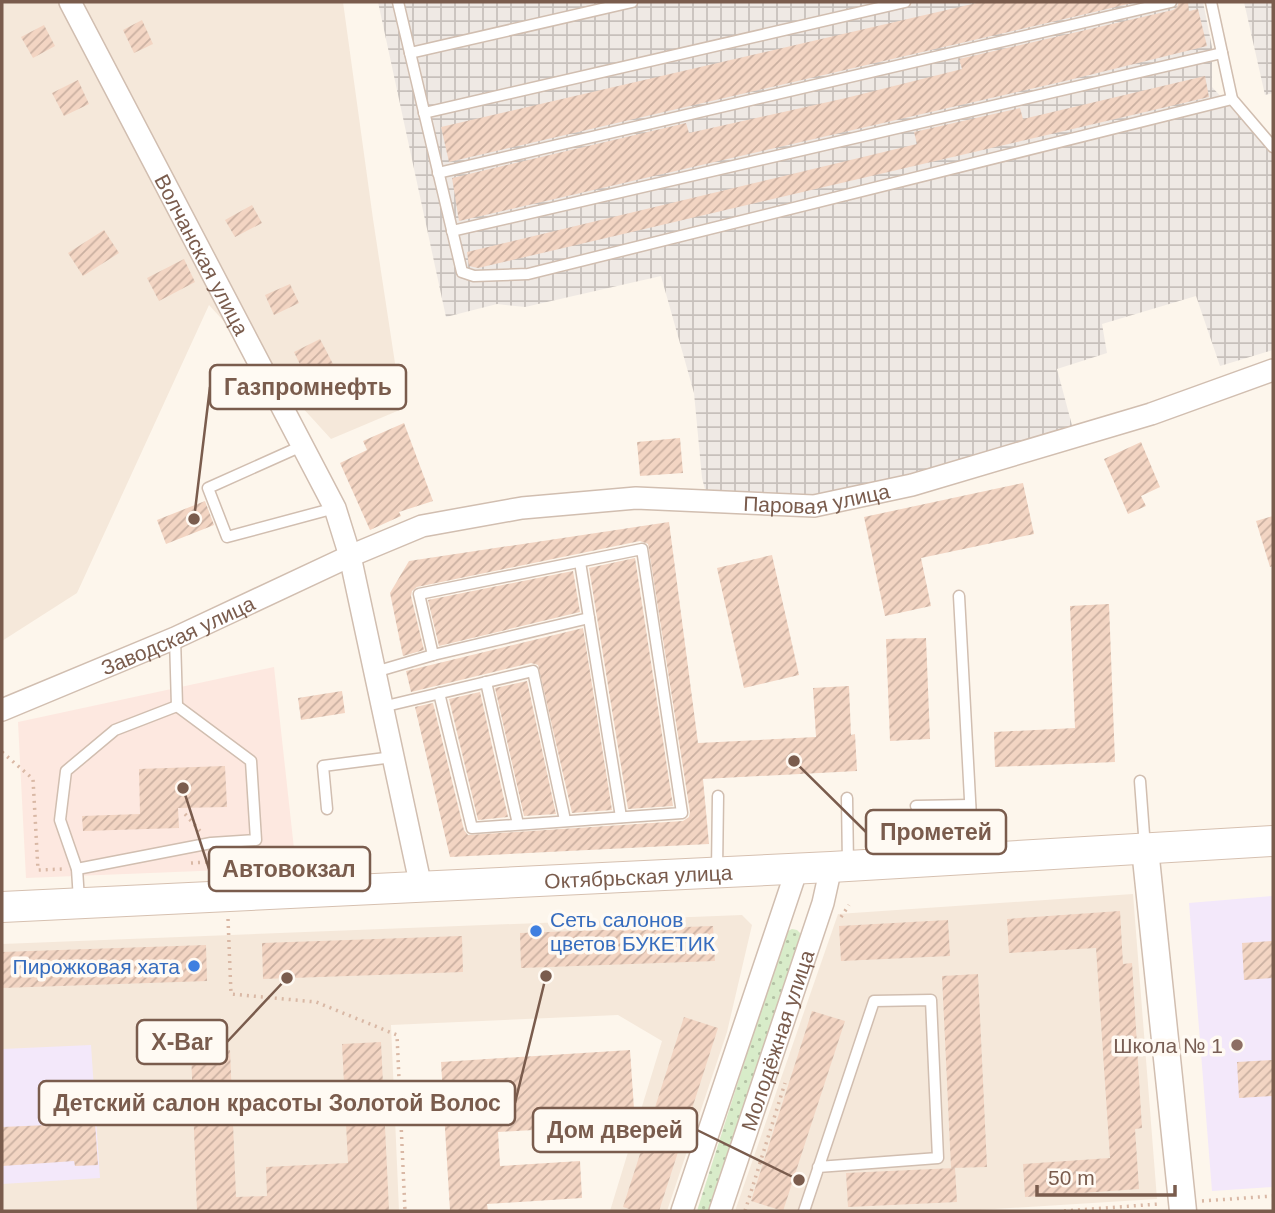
<svg xmlns="http://www.w3.org/2000/svg" width="1275" height="1213" font-family="Helvetica,sans-serif">
<defs>
<pattern id="industrial-grid" width="8" height="8" patternUnits="userSpaceOnUse" patternTransform="scale(1.75)"><rect width="8" height="8" fill="#efe9e4"/><path d="M0 4h8M4 0v8" fill="none" stroke="#c7c0bb"/></pattern>
<pattern id="green-dots" width="8" height="8" patternUnits="userSpaceOnUse" patternTransform="scale(1.75)"><rect width="8" height="8" fill="#d8ecc9"/><path d="M2 2h.1M6 6h.1" fill="none" stroke="#b4c2a5" stroke-width="1.8" stroke-linecap="round"/></pattern>
<pattern id="building-hatch" width="6" height="6" patternUnits="userSpaceOnUse" patternTransform="scale(1.75)"><rect width="6" height="6" fill="#f3d5c3"/><path d="M-1 1l2-2M0 6l6-6M5 7l2-2" fill="none" stroke="#cab0a1"/></pattern>
</defs>
<rect width="100%" height="100%" fill="#fdf6ec"/>
<g fill="#f5e8da">
<path d="M2,2H343L373,219L402,409L331,439L209,305L77,593L2,641Z"/>
<path d="M1133,894L1157,1199L963,1211H735L838,914Z"/>
<path d="M742,915L752,925L727,1032L667,1211H610L662,1041L618,1015L391,1025L399,1211H2V944Z"/>
</g>
<path fill="#fde8e0" d="M274,667L296,867L26,878L18,722Z"/>
<g fill="url(#industrial-grid)">
<path d="M378,2H1203L1212,47V87L1273,153V350L1220,366L1196,296L1102,324L1107,353L1057,369L1073,429L890,481L816,498L706,493L702,478L694,393L661,276L525,307L497,304L446,317Z"/>
<path d="M1244,2H1273V93L1265,95Z"/>
</g>
<g fill="#f3e8fa">
<path d="M1273,896V1187L1212,1191L1189,903Z"/>
<path d="M91,1045L100,1178L2,1184V1049Z"/>
</g>
<path fill="url(#green-dots)" d="M792,929L797,930L802,935L712,1211H697L779,953L786,932Z"/>
<g fill="url(#building-hatch)">
<path d="M981,2H1137L449,162L441,127Z"/>
<path d="M1179,2H1188L1189,11L1198,9L1207,46L1065,81L459,221L452,178L686,123L689,133L846,98L962,69L959,59L1173,10L1177,7Z"/>
<path d="M142,20L153,44L134,53L123,30Z"/>
<path d="M44,25L55,46L33,58L21,37Z"/>
<path d="M1205,76L1209,97L478,268L469,266L467,252L917,144L914,132L1020,108L1023,119Z"/>
<path d="M78,80L89,104L64,116L52,93Z"/>
<path d="M252,205L262,223L235,237L225,220Z"/>
<path d="M104,230L119,253L83,276L68,253Z"/>
<path d="M184,259L195,282L159,301L147,278Z"/>
<path d="M290,284L299,303L274,315L265,295Z"/>
<path d="M320,339L333,364L306,377L294,352Z"/>
<path d="M404,423L433,501L399,512L401,516L370,530L340,463L367,450L363,441Z"/>
<path d="M680,438L683,473L640,476L637,442Z"/>
<path d="M1141,442L1160,487L1141,496L1146,506L1128,514L1104,459Z"/>
<path d="M1023,483L1034,534L921,558L931,606L885,616L864,517Z"/>
<path d="M205,501L214,525L166,544L157,520Z"/>
<path d="M1273,516V566L1270,567L1256,521Z"/>
<path d="M669,522L698,743L816,737L813,688L849,686L851,735L855,734L857,771L703,779L709,844L450,857L415,707L433,703L464,830L468,835L683,821L689,817L690,812L648,544L640,541L417,587L412,591L411,596L424,650L403,656L390,593L409,561Z"/>
<path d="M772,555L799,675L744,688L717,568Z"/>
<path d="M635,558L673,806L628,809L589,568Z"/>
<path d="M573,571L580,612L439,646L428,600Z"/>
<path d="M1109,604L1115,762L995,767L994,732L1075,728L1070,606Z"/>
<path d="M583,628L612,810L572,813L538,665L531,663L411,692L406,671Z"/>
<path d="M926,638L930,739L890,741L886,639Z"/>
<path d="M527,681L556,814L524,816L495,688Z"/>
<path d="M342,691L345,713L301,720L298,698Z"/>
<path d="M480,692L508,817L478,820L449,699Z"/>
<path d="M225,766L227,807L178,808L179,828L83,831L82,816L140,814L139,769Z"/>
<path d="M1120,911L1123,964L1132,963L1142,1128L1135,1129L1139,1189L1025,1197L1023,1164L1110,1158L1096,948L1009,953L1007,919Z"/>
<path d="M948,920L950,956L841,961L839,926Z"/>
<path d="M713,926L715,961L521,968L520,933Z"/>
<path d="M462,936L463,972L263,979L262,943Z"/>
<path d="M1273,941V978L1244,980L1242,943Z"/>
<path d="M206,945L207,981L2,988V952Z"/>
<path d="M978,974L987,1167L951,1168L942,976Z"/>
<path d="M812,1011L845,1021L783,1211L751,1201Z"/>
<path d="M684,1017L718,1028L659,1211H635L623,1207Z"/>
<path d="M381,1042L389,1211H197L191,1051L230,1050L236,1197L267,1196L266,1167L348,1163L342,1044Z"/>
<path d="M630,1050L635,1124L498,1132L500,1166L580,1161L582,1198L487,1204L488,1211H450L441,1062Z"/>
<path d="M1273,1060V1096L1239,1098L1237,1062Z"/>
<path d="M95,1123L98,1165L75,1166L74,1161L2,1166V1127Z"/>
<path d="M955,1168L957,1202L848,1207L846,1173Z"/>
</g>
<g fill="none" stroke-linecap="round" stroke-linejoin="round">
<defs>
<g id="service">
<path d="M398,2L462,272L474,276L528,274L1232,99"/>
<path d="M1211,2L1232,99L1273,147"/>
<path d="M410,53L632,2"/>
<path d="M424,113L905,2"/>
<path d="M438,173L1171,2"/>
<path d="M452,231L1222,53"/>
<path d="M304,445L208,488L227,537L335,508"/>
<path d="M580,562L621,817"/>
<path d="M959,596L973,855"/>
<path d="M175,638L177,706"/>
<path d="M433,655L419,594L642,549L682,813L472,828L439,693"/>
<path d="M375,672L433,655L589,618"/>
<path d="M486,682L518,824"/>
<path d="M382,707L533,671L565,820"/>
<path d="M1140,781L1145,848"/>
<path d="M847,798L848,865"/>
<path d="M916,806L970,805"/>
<path d="M327,809L323,766L393,757"/>
<path d="M77,869L211,843L256,840L251,761L177,706"/>
<path d="M717,871L718,796"/>
<path d="M79,900L77,869L60,820L66,771L115,730L177,706"/>
<path d="M804,1211L874,1001L931,1000L938,1158L818,1167"/>
</g>
<g id="minor">
<path id="s1" d="M70,2L335,508L350,556L421,887"/>
<path id="s2" d="M2,710L175,638L350,556L422,526L522,508L636,498L814,506L912,485L1151,414L1273,370"/>
<path d="M682,1211L797,869"/>
<path id="s3" d="M720,1211L823,903L831,867"/>
</g>
<path id="tertiary" d="M1145,849L1183,1211"/>
<g id="secondary">
<path id="s4" d="M2,907L831,867L1273,841"/>
</g>
</defs>
<use href="#service" stroke="#d1beb0" stroke-width="13"/>
<use href="#minor" stroke="#d1beb0" stroke-width="24"/>
<use href="#tertiary" stroke="#d1beb0" stroke-width="29"/>
<use href="#secondary" stroke="#d6c0b0" stroke-width="32"/>
<g stroke="#d9b8a5" stroke-width="3.5" stroke-dasharray="2 5" stroke-linecap="butt">
<path d="M2,752L33,779L38,870L64,869"/>
<path d="M185,814L200,831"/>
<path d="M221,855L227,861V873"/>
<path d="M191,863L227,861"/>
<path d="M841,917L849,905"/>
<path d="M228,919L231,994L316,1002L397,1035L405,1211"/>
<path d="M1202,1201L1273,1196"/>
<path d="M745,1211L785,1083"/>
<path d="M1064,1211L1159,1204"/>
</g>
<use href="#service" stroke="#fff" stroke-width="10"/>
<use href="#minor" stroke="#fff" stroke-width="21"/>
<use href="#tertiary" stroke="#fff" stroke-width="26"/>
<use href="#secondary" stroke="#fff" stroke-width="30"/>
</g>
<g fill="#3f7fe0" stroke="#fffaf3" stroke-width="2.5">
<circle cx="536" cy="931" r="7"/>
<circle cx="194" cy="966" r="7"/>
</g>
<circle fill="#8d6e63" stroke="#fffaf3" stroke-width="2.5" cx="1237" cy="1045" r="7"/>
<g text-anchor="middle" dominant-baseline="central" stroke-width="7" stroke-linejoin="round" paint-order="stroke">
<g font-size="21" fill="#7a5c4d" stroke="#fffaf3">
<text stroke="none"><textPath href="#s1" startOffset="285">Волчанская улица</textPath></text>
<text stroke="none"><textPath href="#s2" startOffset="856">Паровая улица</textPath></text>
<text stroke="none"><textPath href="#s2" startOffset="191">Заводская улица</textPath></text>
<text stroke="none"><textPath href="#s4" startOffset="637">Октябрьская улица</textPath></text>
<text stroke="none"><textPath href="#s3" startOffset="180">Молодёжная улица</textPath></text>
</g>
<g font-size="21" fill="#366cbe" stroke="#fffaf3" text-anchor="start">
<text x="550" y="919">Сеть салонов<tspan x="550" dy="24">цветов БУКЕТИК</tspan></text>
<text x="180" y="966" text-anchor="end">Пирожковая хата</text>
</g>
<g font-size="21" fill="#785e54" stroke="#fffaf3" text-anchor="end">
<text x="1223" y="1045">Школа № 1</text>
</g>
</g>
<path fill="none" stroke="#7a5c4d" stroke-width="2.5" d="M194 519L210 387M794 761L866 832M183 788L209 869M287 978L227 1042M546 976L515 1103M799 1180L697 1130"/>
<g fill="#7a5c4d" stroke="#fffaf3" stroke-width="2.5">
<circle cx="194" cy="519" r="7"/>
<circle cx="794" cy="761" r="7"/>
<circle cx="183" cy="788" r="7"/>
<circle cx="287" cy="978" r="7"/>
<circle cx="546" cy="976" r="7"/>
<circle cx="799" cy="1180" r="7"/>
</g>
<g fill="#fffaf3" stroke="#7a5c4d" stroke-width="2.5">
<rect x="210" y="365" width="196" height="44" rx="7"/>
<rect x="866" y="810" width="140" height="44" rx="7"/>
<rect x="209" y="847" width="161" height="44" rx="7"/>
<rect x="137" y="1020" width="90" height="44" rx="7"/>
<rect x="39" y="1081" width="476" height="44" rx="7"/>
<rect x="533" y="1108" width="164" height="44" rx="7"/>
</g>
<g font-size="23" text-anchor="middle" font-weight="bold" fill="#7a5c4d">
<text x="308" y="395">Газпромнефть</text>
<text x="936" y="840">Прометей</text>
<text x="289" y="877">Автовокзал</text>
<text x="182" y="1050">X-Bar</text>
<text x="277" y="1111">Детский салон красоты Золотой Волос</text>
<text x="615" y="1138">Дом дверей</text>
</g>
<rect width="1275" height="1213" fill="none" stroke="#7a5c4d" stroke-width="7"/>
<path d="M1037 1185v10h138v-10" fill="none" stroke="#7a5c4d" stroke-width="3.5"/>
<text x="1048" y="1185" font-size="21" fill="#7a5c4d" stroke="#fffaf3" stroke-width="5" paint-order="stroke">50 m</text>
</svg>
